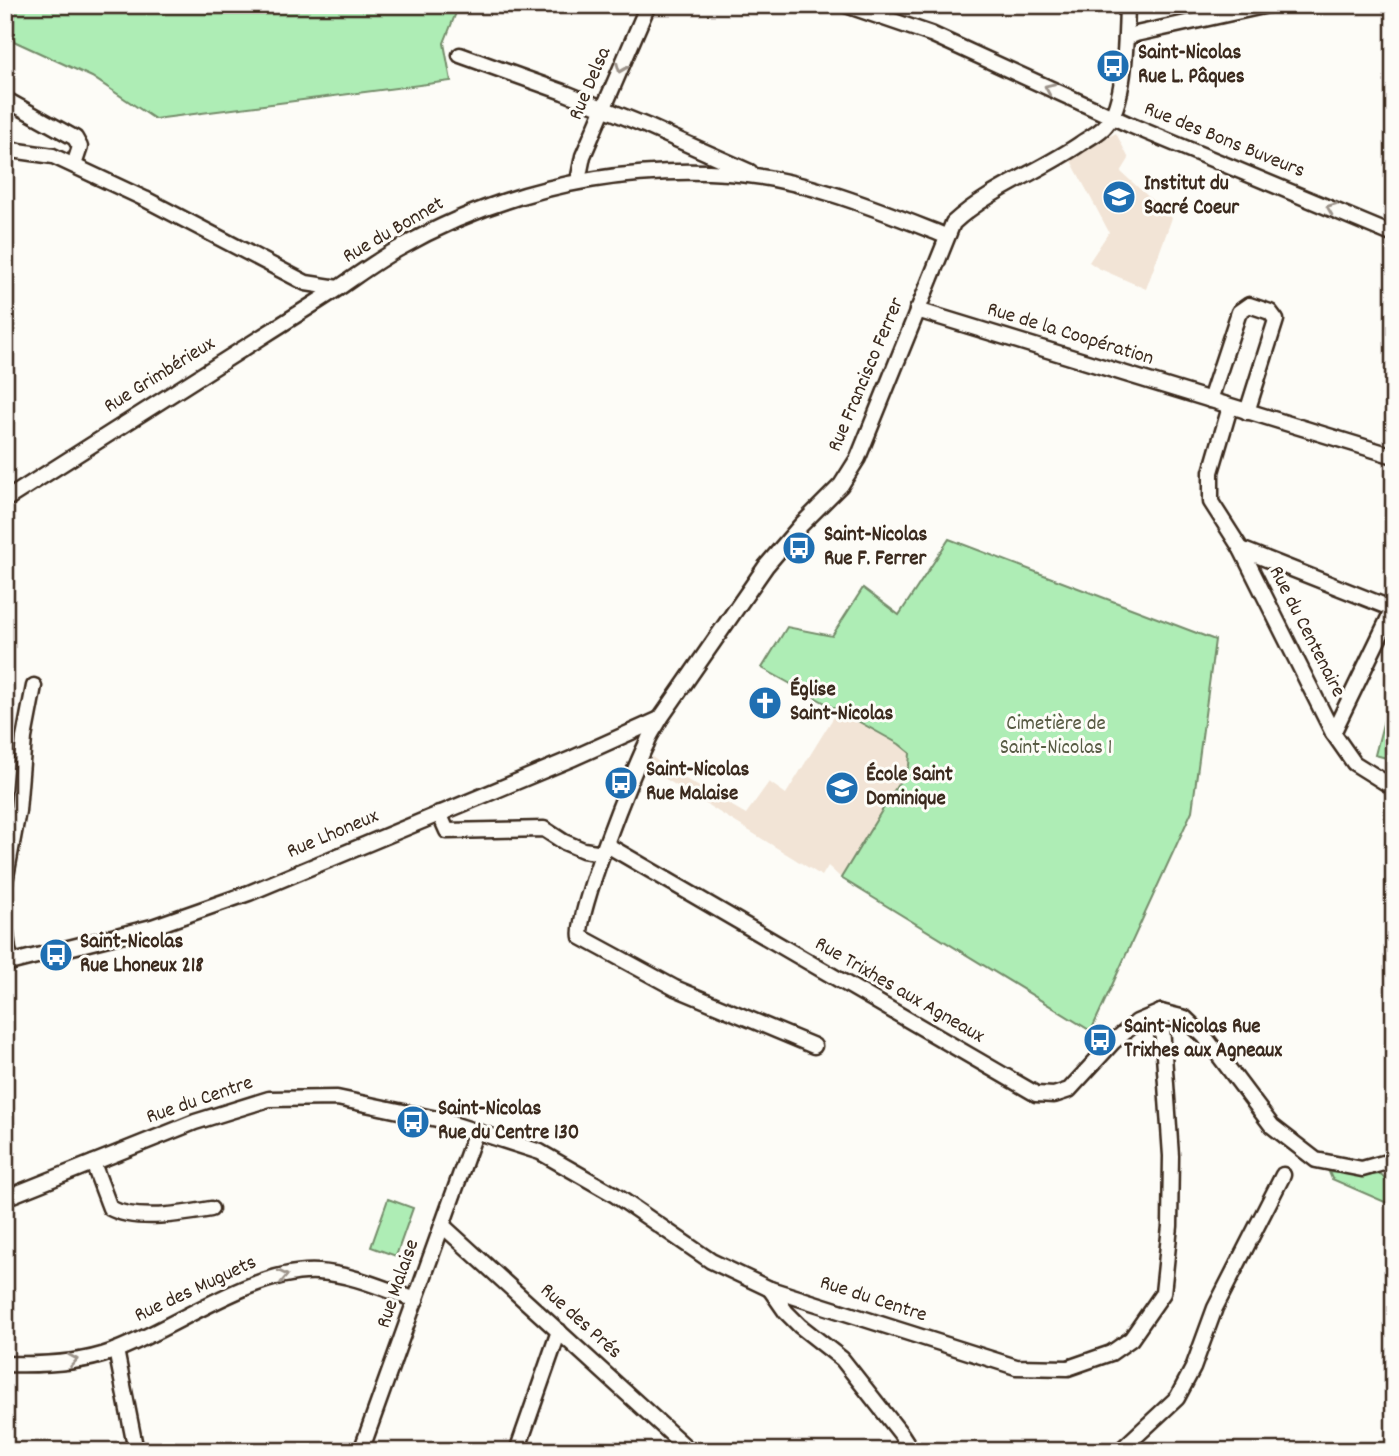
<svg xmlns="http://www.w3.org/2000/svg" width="1399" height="1456" font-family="Dekko,sans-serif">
<rect width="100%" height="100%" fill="#fdfcf7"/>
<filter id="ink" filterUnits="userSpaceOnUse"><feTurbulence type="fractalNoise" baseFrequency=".0143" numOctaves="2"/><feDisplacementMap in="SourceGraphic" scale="14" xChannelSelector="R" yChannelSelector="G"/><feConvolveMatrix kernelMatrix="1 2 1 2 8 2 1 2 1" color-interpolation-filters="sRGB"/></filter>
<g filter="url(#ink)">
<g fill="#f2e4d6">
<path d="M1116,133L1129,159L1121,172L1172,218L1146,289L1098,268L1089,262L1109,232L1069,157Z"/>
<path d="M838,710L899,744L911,753L909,766L841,878L828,866L822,876L648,768L652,757L670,770L746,814L769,782L786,794Z"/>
</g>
<g fill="#aeedb5" stroke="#748c6a" stroke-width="2">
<path d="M5,5H459L444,43L451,81L155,119L92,77L5,37Z"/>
<path d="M949,539L1215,640L1192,811L1091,1031L841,878L909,766L910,753L899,744L762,668L787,627L832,636L863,588L899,615Z"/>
<path d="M1394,681V760L1375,755Z"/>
<path d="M1329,1172L1364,1176L1381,1174L1391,1185L1394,1184V1206L1332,1179Z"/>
<path d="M388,1199L413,1208L396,1256L371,1247Z"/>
</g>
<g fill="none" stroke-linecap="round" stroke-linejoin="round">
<defs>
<g id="street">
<path d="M846,5L931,34L1130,125L1394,235"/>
<path d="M1126,38L1136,34L1268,5"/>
<path d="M460,55L563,92L647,126L750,172"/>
<path d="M5,99L75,138L80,147L74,165"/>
<path d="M5,149L53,156L145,199L306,283L338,288"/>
<path d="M578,181L583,156L648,5"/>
<path d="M917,310L1394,456"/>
<path d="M1210,400L1239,312L1249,305L1270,312L1276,320L1247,412"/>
<path d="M1230,407L1211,472V502L1241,549L1333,733"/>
<path d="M5,500C90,446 175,392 260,338C287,321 314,304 340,287C359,274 378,260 398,249C500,191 611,166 728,173C803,178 877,209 946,236"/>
<path d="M1241,549L1393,609"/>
<path d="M1394,607L1333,733L1354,763L1394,788"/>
<path d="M439,813L447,831L544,829L564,842L583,850L603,853"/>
<path d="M607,845L1036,1094L1054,1095L1069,1090L1113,1042L1137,1022L1161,1012"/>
<path d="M5,882L18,811L24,738L34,686"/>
<path d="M5,926L8,950L12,962"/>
<path d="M5,964L152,927L249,893L571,759L660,719"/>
<path d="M1161,1012L1185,1018L1205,1037L1272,1126L1316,1160L1362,1169L1394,1160"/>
<path d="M814,1046L675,988L581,937C574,918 634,768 647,743C650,734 656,727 660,719L766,566L801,525L841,485L858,458L953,223C990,189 1039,172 1080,144C1088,138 1100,133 1106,125C1126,104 1126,34 1127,5"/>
<path d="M93,1163L110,1208C136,1222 183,1214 211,1209"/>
<path d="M5,1198L195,1122L269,1099L337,1098L437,1119L540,1152L615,1195L711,1261L770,1289L1016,1367L1068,1368L1111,1353L1131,1339L1163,1293L1170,1226L1171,1156L1161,1012"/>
<path d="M442,1225L690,1451"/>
<path d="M770,1289L786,1312L800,1326L842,1359L901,1434L912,1451"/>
<path d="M116,1350L136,1451"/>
<path d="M5,1364C38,1365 79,1364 111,1352C172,1330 254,1268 318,1272C352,1274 384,1289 416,1300"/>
<path d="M361,1451L476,1131"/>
<path d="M517,1451L559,1331"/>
<path d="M1120,1451L1177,1398L1193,1368L1215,1308L1283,1175"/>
</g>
</defs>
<use href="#street" stroke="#3b2a1e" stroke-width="19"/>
<use href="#street" stroke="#fdfcf7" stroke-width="14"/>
</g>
<defs><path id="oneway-chevron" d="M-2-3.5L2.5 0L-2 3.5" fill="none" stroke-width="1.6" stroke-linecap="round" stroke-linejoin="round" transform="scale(1.75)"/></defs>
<g stroke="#9c938a">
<use href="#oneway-chevron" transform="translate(621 68) rotate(112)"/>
<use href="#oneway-chevron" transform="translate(1049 88) rotate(-156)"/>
<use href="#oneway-chevron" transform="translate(1331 208) rotate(-158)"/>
<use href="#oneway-chevron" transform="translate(283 1276) rotate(-12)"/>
<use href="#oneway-chevron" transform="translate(73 1360) rotate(-10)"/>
</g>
</g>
<defs>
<symbol id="bus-disc" viewBox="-11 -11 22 22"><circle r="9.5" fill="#1f6fb2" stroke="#fdfcf7"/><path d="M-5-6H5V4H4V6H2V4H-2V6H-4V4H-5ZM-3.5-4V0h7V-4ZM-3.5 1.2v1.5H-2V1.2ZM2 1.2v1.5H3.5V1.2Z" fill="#fff"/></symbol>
<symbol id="school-disc" viewBox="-11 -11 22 22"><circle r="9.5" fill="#1f6fb2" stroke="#fdfcf7"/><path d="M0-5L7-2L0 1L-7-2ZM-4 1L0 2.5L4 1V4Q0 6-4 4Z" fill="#fff"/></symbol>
<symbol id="church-disc" viewBox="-11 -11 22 22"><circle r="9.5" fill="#1f6fb2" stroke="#fdfcf7"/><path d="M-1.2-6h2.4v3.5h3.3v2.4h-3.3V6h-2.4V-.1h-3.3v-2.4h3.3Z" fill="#fff"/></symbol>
</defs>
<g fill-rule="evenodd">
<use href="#bus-disc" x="1094" y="47" width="38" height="38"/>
<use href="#school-disc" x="1100" y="178" width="38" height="38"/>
<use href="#bus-disc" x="780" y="529" width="38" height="38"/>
<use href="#church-disc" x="746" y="684" width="38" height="38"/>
<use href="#bus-disc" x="602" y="764" width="38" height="38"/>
<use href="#school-disc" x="823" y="769" width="38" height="38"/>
<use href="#bus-disc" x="37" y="936" width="38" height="38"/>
<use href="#bus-disc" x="1081" y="1021" width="38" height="38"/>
<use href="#bus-disc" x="394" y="1103" width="38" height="38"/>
</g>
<g text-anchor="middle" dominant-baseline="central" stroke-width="6" stroke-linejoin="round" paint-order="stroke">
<g font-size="21" font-weight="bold" fill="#3b2a1e" stroke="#fdfcf7" text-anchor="start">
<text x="1138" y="54">Saint-Nicolas<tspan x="1138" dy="24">Rue L. Pâques</tspan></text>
<text x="1144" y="185">Institut du<tspan x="1144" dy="24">Sacré Coeur</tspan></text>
<text x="824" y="536">Saint-Nicolas<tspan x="824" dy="24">Rue F. Ferrer</tspan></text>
<text x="790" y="691">Église<tspan x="790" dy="24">Saint-Nicolas</tspan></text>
<text x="646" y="771">Saint-Nicolas<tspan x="646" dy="24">Rue Malaise</tspan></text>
<text x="866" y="776">École Saint<tspan x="866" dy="24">Dominique</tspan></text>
<text x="80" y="943">Saint-Nicolas<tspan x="80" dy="24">Rue Lhoneux 218</tspan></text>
<text x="1124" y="1028">Saint-Nicolas Rue<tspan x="1124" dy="24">Trixhes aux Agneaux</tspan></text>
<text x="438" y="1110">Saint-Nicolas<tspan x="438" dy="24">Rue du Centre 130</tspan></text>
</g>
<g font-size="21" fill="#3b2a1e" stroke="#fdfcf7">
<text transform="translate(591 84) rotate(-67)">Rue Delsa</text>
<text transform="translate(1224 141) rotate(22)">Rue des Bons Buveurs</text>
<text transform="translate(394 231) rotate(-30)">Rue du Bonnet</text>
<text transform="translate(1070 335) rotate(17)">Rue de la Coopération</text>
<text transform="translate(867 375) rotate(-67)">Rue Francisco Ferrer</text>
<text transform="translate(160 376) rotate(-32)">Rue Grimbérieux</text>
<text transform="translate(1306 632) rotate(63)">Rue du Centenaire</text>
<text transform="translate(333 835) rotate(-23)">Rue Lhoneux</text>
<text transform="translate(899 991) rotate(30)">Rue Trixhes aux Agneaux</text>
<text transform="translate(200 1101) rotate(-19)">Rue du Centre</text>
<text transform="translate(399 1284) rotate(-71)">Rue Malaise</text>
<text transform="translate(196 1290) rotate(-25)">Rue des Muguets</text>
<text transform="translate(873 1300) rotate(18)">Rue du Centre</text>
<text transform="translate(580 1322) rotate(42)">Rue des Prés</text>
</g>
<g font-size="21" fill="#585b44" stroke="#fdfcf7">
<text x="1056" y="725">Cimetière de<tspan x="1056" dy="24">Saint-Nicolas 1</tspan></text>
</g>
</g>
<rect width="1399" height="1456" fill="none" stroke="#fdfcf7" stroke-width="28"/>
<rect x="14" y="14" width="1371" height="1428" fill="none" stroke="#3b2a1e" stroke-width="2.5" filter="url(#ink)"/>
</svg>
